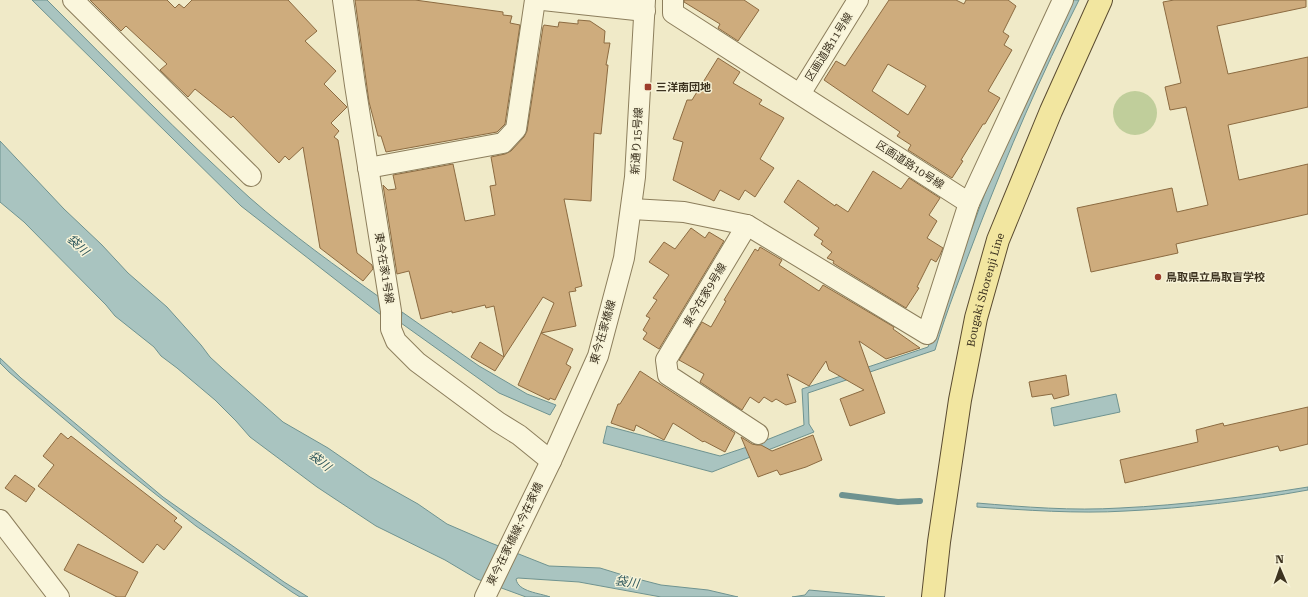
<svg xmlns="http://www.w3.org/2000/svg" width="1308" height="597" font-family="'Roboto Serif','Noto Sans JP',serif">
<rect width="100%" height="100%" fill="#f0eac8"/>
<circle fill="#c0ce9b" cx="1135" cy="113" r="22"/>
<g fill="#a9c4c0" stroke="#6f9390">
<path d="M32,0H47C114,67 180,135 250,198C292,235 337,267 382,299L381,315L241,206Z"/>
<path d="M1073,0H1079C1041,75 1008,152 978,230C963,270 947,309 935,350L808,393L809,424L814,432L712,472L603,443L607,426L720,456L759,443L804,425L802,389L928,347L985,193L1031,85Z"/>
<path d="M0,141L64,209L102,245L128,273L167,307L201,345L210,357L223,369L283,422L328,448L370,477L418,504L447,524L491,543L549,566L600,568L626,576L661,585L708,590L738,597H661L579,582L518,578L516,579C518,592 540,593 550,597H526L477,579L445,560L376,526L317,487L250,437L236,421L215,400L177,368L161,356L154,347L115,316L106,305L24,222L0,202Z"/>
<path d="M402,312L479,366L505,381L527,394L556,405L550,415L499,393L401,323Z"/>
<path d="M0,358L21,378L163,497L284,582L308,597H300L292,592L196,526L116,463L9,372L0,363Z"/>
<path d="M1116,394L1120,412L1054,426L1051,408Z"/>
<path d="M1308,487V490C1248,501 1187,508 1126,511C1077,514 1026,510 977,507V503C1024,507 1073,511 1120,508C1183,505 1246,497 1308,487Z"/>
<path d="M809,590L885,597H792L805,595Z"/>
</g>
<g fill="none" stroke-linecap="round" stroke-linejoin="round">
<path stroke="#6f9390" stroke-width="6" d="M842,495L898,502L920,501"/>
</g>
<g fill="#ceac7d" stroke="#8c6b41" fill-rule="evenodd">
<path d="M90,0H167L175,8L179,4L184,8L192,0H288L317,31L305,41L336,71L324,84L347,107L331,123L339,131L334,137L338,140L357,253L372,265L373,269L363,281L320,248L303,147L289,160L285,156L279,163L233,116L231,118L195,89L188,97L160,70L167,64L126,26L121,31Z"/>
<path d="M355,0H415L503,12V15L512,16L510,23L520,25L505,124L497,132L386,152L381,136H378L369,102Z"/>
<path d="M684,0H744L759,10L738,41L718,28L720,24L684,2Z"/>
<path d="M889,0H956L964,4L966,0H1008L1016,6L1003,32L1009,36L1004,45L1012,50L988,91L1000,98L985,124H983L961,160L963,161L952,178L908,150L911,145L897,136L900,132L824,80L836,61L845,66ZM888,64L926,86L908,115L872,91Z"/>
<path d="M1174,0H1306V7L1217,26L1228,74L1308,57V107L1228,125L1239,180L1308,164V214L1176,244L1178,253L1091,272L1077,208L1172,188L1177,212L1208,205L1186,107L1170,110L1165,87L1181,83L1163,2Z"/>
<path d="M578,20L590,21L605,31L604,43H610L606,65H608L601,134L594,133L591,201L564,199L582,286L575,288L576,291L569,292L576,326L541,333L554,303L543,297L504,357L494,306L486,308L485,305L452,313V311L421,319L409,271L397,274L383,185L388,190L396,189L393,175L453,164L465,221L495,215L490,186L496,185L491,157L505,154L511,151L524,137L527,131L543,27L544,25L558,27L559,22L578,24Z"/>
<path d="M718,58L740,72L733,83L762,100L759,104L784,118L760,159L774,168L755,197L745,190L739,200L720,190L714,201L673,180L683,142L673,139L687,100H692Z"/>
<path d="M873,171L901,189L909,178L940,198L929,215L937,221L927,238L943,248L940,255L936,262L931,259L917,287L919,288L906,308L836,265L833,263L834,261L827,258L832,252L821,244L823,241L814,235L819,228L784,202L798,180L835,206L836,204L848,212Z"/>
<path d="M691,228L705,238L709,232L724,241L659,349L643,339L647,333L643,330L650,318L646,316L657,300L653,298L669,275L649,262L664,242L675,249Z"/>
<path d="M760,247L782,260L779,265L819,291L823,285L894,327L893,329L920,348L886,359L859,341L885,413L850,426L840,399L864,390L829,370L826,361L809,386L787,374L796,402L786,405L776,399L772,402L764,397L759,403L750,397L742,410L700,382L704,374L679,360L702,322L711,327L726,301L724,300L755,249L758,251Z"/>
<path d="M541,333L573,349L566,364L571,367L555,400L550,398L549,400L518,385Z"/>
<path d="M480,342L504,357L495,371L471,357Z"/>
<path d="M640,371L735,433L725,452L704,441L703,442L673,423L664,440L636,425L634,431L611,423L618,404H620Z"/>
<path d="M1066,375L1069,395L1054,399L1052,394L1032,397L1029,382Z"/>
<path d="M1308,407V444L1280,451L1278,446L1125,483L1120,460L1198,442L1196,430L1223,423L1224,426Z"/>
<path d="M61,433L68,439L71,436L177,518L174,521L182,527L164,550L157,544L143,563L38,486L54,465L43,456Z"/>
<path d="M813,435L822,460L806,467L780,475L777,470L758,477L741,437L752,444L757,445H761L772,451Z"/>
<path d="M15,475L35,489L26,502L5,488Z"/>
<path d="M78,544L138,572L125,597H117L64,570Z"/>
</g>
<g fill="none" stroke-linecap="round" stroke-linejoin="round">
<defs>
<g id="minor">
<path d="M73,0L251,176"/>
<path d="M343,0L355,85L391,311V329L396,341L417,362L498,422L519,435L551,461"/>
<path d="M543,0L645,11"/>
<path d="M673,0V13L969,203L1063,0"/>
<path d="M800,94L858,0"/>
<path d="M368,168L503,143L516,129L535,0"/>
<path d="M632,209L684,212L747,225L666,360L668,375L758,434"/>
<path d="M747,225L927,334L969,203"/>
<path d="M0,520L59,597"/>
<path d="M485,597L551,461L598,356L624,258L635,177L645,0"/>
</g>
<g id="major">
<path id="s1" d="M933,597L939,542L960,400L976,318L998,240L1051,111L1101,0"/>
</g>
</defs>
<use href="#minor" stroke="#8c7e5c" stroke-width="22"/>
<use href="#major" stroke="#5a4b30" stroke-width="24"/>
<use href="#minor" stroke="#faf6dc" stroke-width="20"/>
<use href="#major" stroke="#f2e6a0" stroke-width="22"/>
</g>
<g fill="#9d3d2b" stroke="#f7f3d8" stroke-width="1.5">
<rect x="644" y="83" width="8" height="8" rx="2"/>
<circle cx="1158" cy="277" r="4"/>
</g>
<g text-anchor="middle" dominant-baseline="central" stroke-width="3" stroke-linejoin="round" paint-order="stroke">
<g font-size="11" fill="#3d3320" stroke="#f7f3d8">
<text transform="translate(829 47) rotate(-58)">区画道路11号線</text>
<text transform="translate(637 141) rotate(-87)">新通り15号線</text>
<text transform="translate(910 165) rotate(33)">区画道路10号線</text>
<text transform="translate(384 268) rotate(81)">東今在家1号線</text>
<text stroke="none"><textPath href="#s1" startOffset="312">Bougaki Shorenji Line</textPath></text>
<text transform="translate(705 295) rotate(-59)">東今在家9号線</text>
<text transform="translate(603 332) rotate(-74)">東今在家橋線</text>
<text transform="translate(515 534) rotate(-64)">東今在家橋線;今在家橋</text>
</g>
<g font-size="11" font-weight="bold" fill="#3d3320" stroke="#f7f3d8" text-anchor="start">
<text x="656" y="87">三洋南団地</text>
<text x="1166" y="277">鳥取県立鳥取盲学校</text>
</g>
<g font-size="12" font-style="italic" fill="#2f585c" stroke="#f7f3d8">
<text transform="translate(78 245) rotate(43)">袋川</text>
<text transform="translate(320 461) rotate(39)">袋川</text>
<text transform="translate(627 582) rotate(8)">袋川</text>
</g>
</g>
<g transform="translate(1280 569) rotate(358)" stroke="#f7f3d8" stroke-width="3" paint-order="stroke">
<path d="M0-3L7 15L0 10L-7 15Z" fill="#3d3320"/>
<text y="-6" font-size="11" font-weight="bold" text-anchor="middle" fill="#3d3320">N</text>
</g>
</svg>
